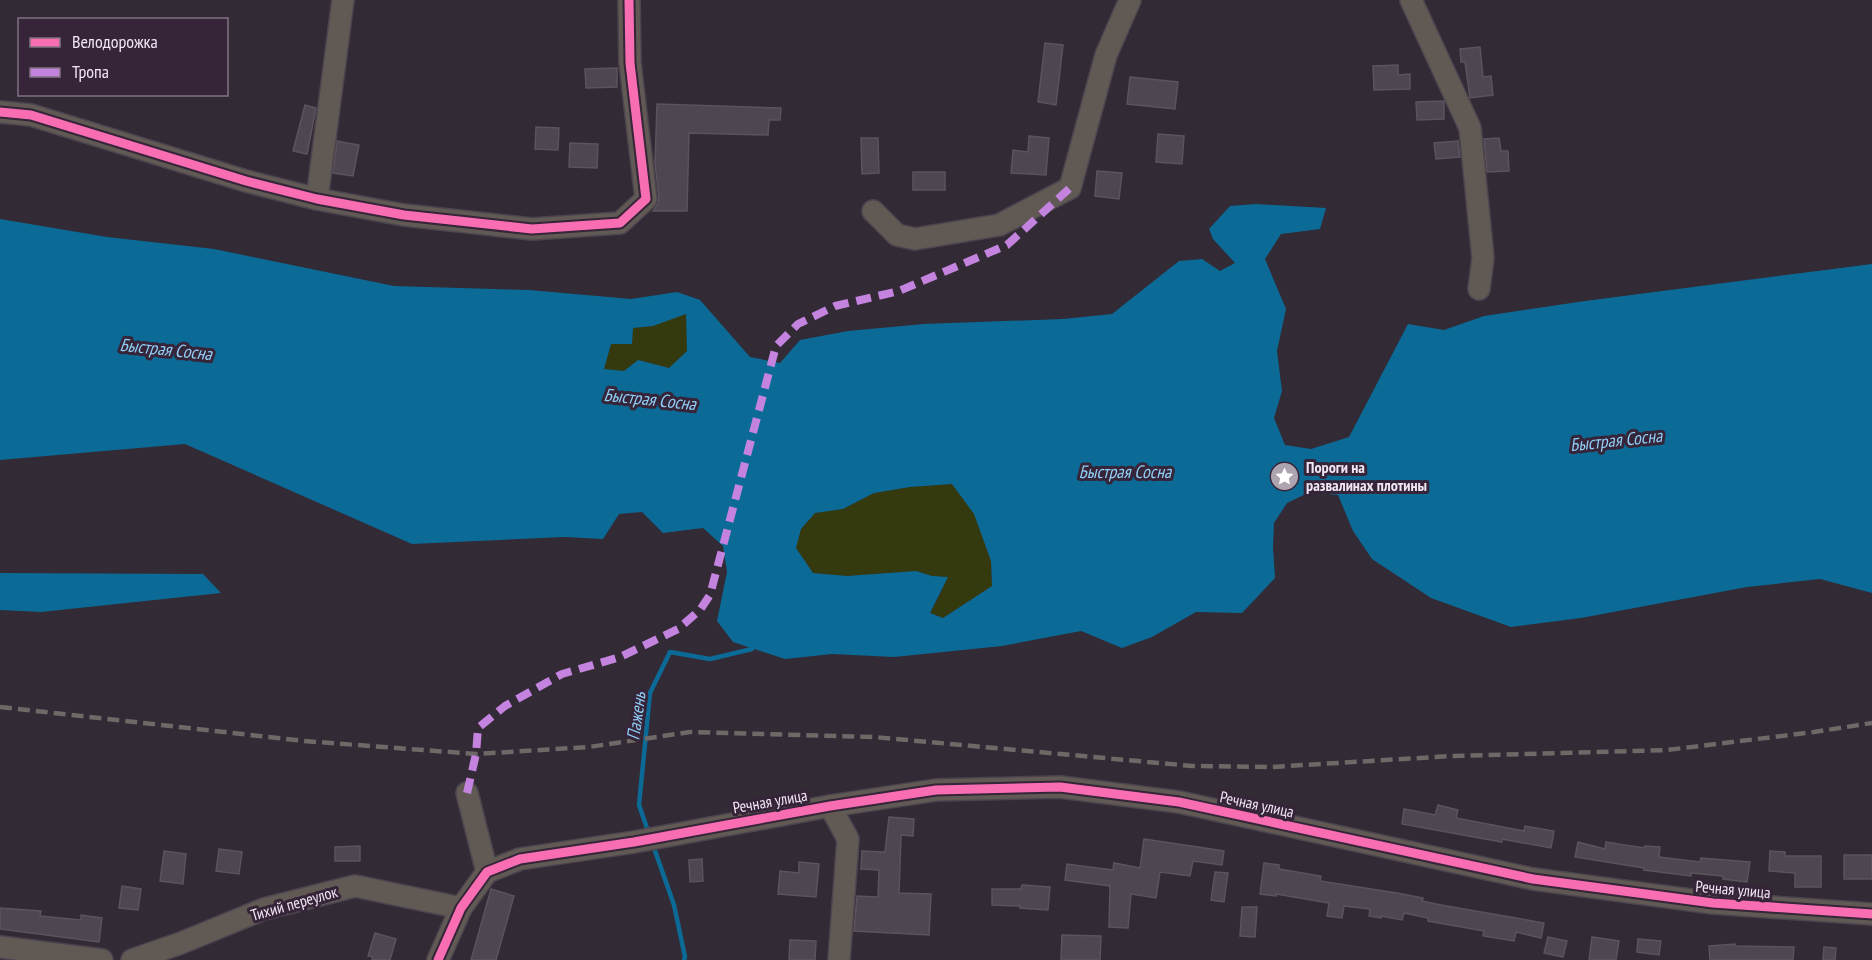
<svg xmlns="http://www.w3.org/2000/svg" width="1872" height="960" font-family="'PT Sans Narrow',sans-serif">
<rect width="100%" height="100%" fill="#322a35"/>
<g fill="#353a0e">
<path d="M686,313L687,351L669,368L638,360L624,371L604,369L611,344L633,328L653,326Z"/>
<path d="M952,484L974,513L991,561L992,586L943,618L930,613L940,595L947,577L932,576L916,571L847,576L813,573L796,548L801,529L815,513L843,509L874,493L910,487Z"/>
</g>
<g fill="#0c6a96" fill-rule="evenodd">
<path d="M1256,204L1326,208L1320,229L1281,234L1265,259L1286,309L1277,351L1282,391L1274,418L1285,445L1311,449L1349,437L1408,324L1444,330L1484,316L1585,301L1872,264V593L1820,579L1747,587L1581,618L1511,627L1431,598L1372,559L1353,531L1338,495L1310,492L1287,503L1274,523L1273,547L1275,578L1242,613L1196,612L1152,637L1122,648L1081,631L1002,646L894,657L832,654L785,659L733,642L717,621L727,572L723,546L703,528L663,533L642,512L619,514L603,539L565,537L412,544L185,444L0,460V219L107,237L214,249L394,286L529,290L631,299L677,292L700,300L750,357L780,363L800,340L848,331L924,324L1063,319L1112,314L1179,261L1202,259L1220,271L1235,263L1213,239L1209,229L1230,206ZM686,314L687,351L669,368L638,360L624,371L604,369L611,344H632L633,328L653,326ZM952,484L974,514L991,561L992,586L943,618L930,613L948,577L932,576L916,571L847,576L813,573L796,548L801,529L815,513L843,509L874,493L910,487Z"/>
<path d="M0,573L203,574L221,593L41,612L0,610Z"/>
</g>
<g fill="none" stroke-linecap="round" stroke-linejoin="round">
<g stroke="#0c6a96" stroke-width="4.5">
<path d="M649,834L639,805L650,693L670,652L710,659L752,649L753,645"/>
<path d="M653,845L674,905L685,957L684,960"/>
</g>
</g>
<g fill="#4e4650" stroke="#5b535d" stroke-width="1.5">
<path d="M1045,43L1063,45L1056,105L1038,102Z"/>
<path d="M1480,47L1483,77L1491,76L1493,95L1470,98L1465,62H1461L1460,49Z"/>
<path d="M1398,65V75L1410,74V89L1374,90L1373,66Z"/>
<path d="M617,68V87L586,88L585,69Z"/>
<path d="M1130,77L1178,82L1175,109L1127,104Z"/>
<path d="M1444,101V119L1417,120L1416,102Z"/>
<path d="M657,104L781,108L780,120H769L768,135L689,133L687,211H653L658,204L659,198L655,164Z"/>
<path d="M305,105L316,108L307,154L293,151Z"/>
<path d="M536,127L559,128L558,150L535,149Z"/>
<path d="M1158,134L1184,136L1182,164L1156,162Z"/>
<path d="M1029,136L1049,138L1046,175L1011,173L1013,150L1028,152Z"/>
<path d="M861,138H878L879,173L862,174Z"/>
<path d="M1499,138L1501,151H1508L1509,171L1487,172L1484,139Z"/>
<path d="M337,141L359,145L353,176L333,173Z"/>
<path d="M1458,141L1460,157L1436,159L1434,143Z"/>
<path d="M570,143L598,144L597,168L569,167Z"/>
<path d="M1097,171L1122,173L1119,199L1095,196Z"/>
<rect x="913" y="172" width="32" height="18"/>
<path d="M1438,805L1458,810L1456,818L1524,831L1525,826L1554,831L1551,848L1502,839V842L1402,824L1404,809L1435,815Z"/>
<path d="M889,817L914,819L913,836L901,835L899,893L931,894L929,935L854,931L857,896L878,897L879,870L861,869L862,851L885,852Z"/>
<path d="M1144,839L1224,851L1222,865L1193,861L1190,876L1160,872L1156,898L1131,894L1128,928L1109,927L1110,886L1065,880L1067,864L1113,870L1114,863L1140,868Z"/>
<path d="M1578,842L1605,849L1606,842L1645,848V846L1660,847L1659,857L1700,862L1701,858L1750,862L1747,882L1723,879V876L1691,873V876L1644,870V868L1575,857Z"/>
<path d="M360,846V861H335V847Z"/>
<path d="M219,849L242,852L239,874L216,871Z"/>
<path d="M164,851L186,854L183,884L160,881Z"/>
<path d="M1770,851L1785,852V856H1821V887H1795V873L1769,871Z"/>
<rect x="1844" y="855" width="28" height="24"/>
<path d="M702,859L703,881L690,882L689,860Z"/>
<path d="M799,862L819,864L816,897L778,894L780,871L799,873Z"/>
<path d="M1264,863L1279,865V869L1321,876L1320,881L1397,893L1423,898L1422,901L1441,905L1544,923L1541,938L1516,932L1514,941L1483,936L1484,931L1428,921V918L1404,913L1402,920L1381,916V918L1369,916L1370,909L1344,906L1342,918L1327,916L1329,903L1276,894V896L1260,894Z"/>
<path d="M1215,872L1228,873L1224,902L1211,900Z"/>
<path d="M1022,885L1050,887L1048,910L1020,908V906L992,905V889H1021Z"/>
<path d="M122,886L141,889L138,910L119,908Z"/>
<path d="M491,889L514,896L496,960H471Z"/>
<path d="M1242,907H1257L1255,937L1240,936Z"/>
<path d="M0,908L41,911L40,916L81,920V915L102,918L99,942L0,929Z"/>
<path d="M375,933L396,939L390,960H372L373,957L368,956Z"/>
<path d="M1062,935L1101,936L1100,960H1061Z"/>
<path d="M1548,937L1567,941L1563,957L1544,953Z"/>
<path d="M1592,937L1619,941L1616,960H1589Z"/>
<path d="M1638,939L1661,941L1659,955L1637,952Z"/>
<path d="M790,940L816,941L815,960H789Z"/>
<path d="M1735,944L1736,946L1794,947L1793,960H1710L1709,946Z"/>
<path d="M1824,947L1836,948L1835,960H1823Z"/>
</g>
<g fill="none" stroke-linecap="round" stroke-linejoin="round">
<defs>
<g id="minor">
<path d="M1411,0L1470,128L1483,258L1479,289"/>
<path d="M0,112L31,115L246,181L317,199L404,215L532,229L620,223L646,199L630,63L629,0"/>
<path d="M317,199L343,0"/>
<path d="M873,211L897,235L915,239L999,225L1070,188L1106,55L1130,0"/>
<path d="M467,793L487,872"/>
<path d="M830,806L848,839L839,960"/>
<path d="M0,947L102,960"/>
<path d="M132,960L181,943L264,909L355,886L461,908"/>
<path d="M438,960L461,908L487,872L520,859L634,842L830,806L936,790L1060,787L1179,802L1533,879L1713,903L1872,914"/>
</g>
</defs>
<use href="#minor" stroke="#4c454f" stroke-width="24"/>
<use href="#minor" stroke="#615a54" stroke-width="21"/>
<path stroke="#6e6866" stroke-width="4.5" stroke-dasharray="12 6" stroke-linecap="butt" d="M0,707L304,741L476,754L589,747L690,732L874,737L1192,766L1271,767L1452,756L1667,750L1814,732L1872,723"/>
<path stroke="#c483df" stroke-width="8" stroke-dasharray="15 8" stroke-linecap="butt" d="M467,793L476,754L478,728L505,706L562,674L620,657L678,629L700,610L710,595L776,346L798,324L835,306L899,291L1007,245L1070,188"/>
<defs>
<g id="cycleway">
<path d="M0,112L31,115L246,181L317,199L404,215L532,229L620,223L646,199L630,63L629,0"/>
<path d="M438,960L461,908L487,872L520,859L634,842L830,806L936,790L1060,787L1179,802L1533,879L1713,903L1872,914"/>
</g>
</defs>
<use href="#cycleway" stroke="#362539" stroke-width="13"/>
<use href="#cycleway" stroke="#f96db3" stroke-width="9"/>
</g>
<defs>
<symbol id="sight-disc" viewBox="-11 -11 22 22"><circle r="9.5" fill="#aea4b0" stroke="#362539"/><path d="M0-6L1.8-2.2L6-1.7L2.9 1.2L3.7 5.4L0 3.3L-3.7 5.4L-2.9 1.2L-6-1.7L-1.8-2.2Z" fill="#fff"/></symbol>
</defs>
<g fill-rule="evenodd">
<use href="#sight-disc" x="1268" y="460" width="33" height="33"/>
</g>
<g text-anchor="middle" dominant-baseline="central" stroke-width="6" stroke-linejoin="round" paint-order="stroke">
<g font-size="16" font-weight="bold" fill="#f1e6f3" stroke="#362539" text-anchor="start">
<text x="1306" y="467">Пороги на<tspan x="1306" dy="18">развалинах плотины</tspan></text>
</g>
<g font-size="16" fill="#f1e6f3" stroke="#362539">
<text transform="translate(770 801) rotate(-10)">Речная улица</text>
<text transform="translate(1257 804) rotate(12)">Речная улица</text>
<text transform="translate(1733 889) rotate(5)">Речная улица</text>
<text transform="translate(294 903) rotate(-16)">Тихий переулок</text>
</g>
<g font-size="18" font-style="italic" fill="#90cef6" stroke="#362539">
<text transform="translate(166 349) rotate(6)">Быстрая Сосна</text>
<text transform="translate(650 399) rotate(6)">Быстрая Сосна</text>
<text transform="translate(1616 440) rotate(-6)">Быстрая Сосна</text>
<text x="1125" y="471">Быстрая Сосна</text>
<text transform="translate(636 716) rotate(-82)">Пажень</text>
</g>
</g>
<rect x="18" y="18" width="210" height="78" fill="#362539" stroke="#817283" stroke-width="1.5"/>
<rect x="30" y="38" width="30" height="9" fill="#f96db3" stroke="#817283" stroke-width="1.5"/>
<text x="72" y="48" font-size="18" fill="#f1e6f3">Велодорожка</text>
<rect x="30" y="68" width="30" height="9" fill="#c483df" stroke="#817283" stroke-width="1.5"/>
<text x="72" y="78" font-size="18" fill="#f1e6f3">Тропа</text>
</svg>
